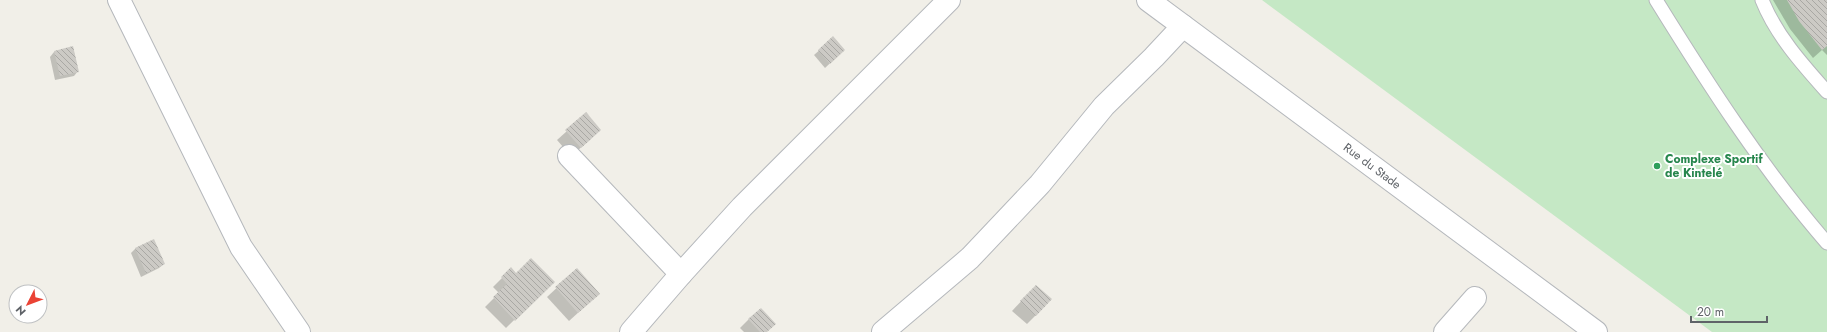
<svg xmlns="http://www.w3.org/2000/svg" width="1827" height="332" font-family="Jost,sans-serif">
<defs>
<pattern id="building-back-hatch" width="6" height="6" patternUnits="userSpaceOnUse"><rect width="6" height="6" fill="#cccac5"/><path d="M-1 5l2 2M0 0l6 6M5-1l2 2" fill="none" stroke="#a9a8a4"/></pattern>
</defs>
<rect width="100%" height="100%" fill="#f1efe8"/>
<path fill="#c5e8c5" d="M1262,0H1827V332H1712Z"/>
<g fill="#0003">
<path d="M1773,0H1827V55L1822,50L1813,58L1790,29Z"/>
<path d="M833,38L844,50L825,68L814,55Z"/>
<path d="M73,48L78,71L74,76L55,80L50,57L54,52Z"/>
<path d="M586,114L591,139L571,156L557,140Z"/>
<path d="M136,248L164,264L159,268L141,277L131,253Z"/>
<path d="M511,269L516,274L553,282L506,328L485,307L499,293L493,287Z"/>
<path d="M577,269L590,302L569,321L547,297Z"/>
<path d="M1027,295L1036,315L1027,324L1012,311Z"/>
<path d="M749,319L766,332H744L740,328Z"/>
</g>
<g fill="url(#building-back-hatch)">
<path d="M1787,0H1827V46L1822,50L1799,21Z"/>
<path d="M833,36L845,50L830,64L818,50Z"/>
<path d="M73,46L79,72L60,76L54,51Z"/>
<path d="M586,112L601,130L581,148L565,130Z"/>
<path d="M154,239L165,264L146,273L135,248Z"/>
<path d="M531,258L555,282L515,321L493,297L507,284L501,277L511,267L516,273Z"/>
<path d="M577,268L600,294L578,313L555,287Z"/>
<path d="M1036,285L1052,299L1036,316L1020,301Z"/>
<path d="M761,308L776,324L767,332H760L748,319Z"/>
</g>
<g fill="none" stroke-linecap="round" stroke-linejoin="round">
<defs>
<g id="service">
<path d="M1656,0C1708,84 1762,168 1827,243"/>
<path d="M1762,0C1776,35 1802,64 1827,92"/>
</g>
<g id="minor">
<path d="M119,0L241,247L299,332"/>
<path id="s1" d="M1148,0L1596,332"/>
<path d="M569,156L681,274"/>
<path d="M631,332L681,274L742,207L949,0"/>
<path d="M883,332L970,258L1040,184L1104,106L1154,57L1183,26"/>
<path d="M1445,332L1475,298"/>
</g>
</defs>
<use href="#service" stroke="#b5b8bc" stroke-width="15"/>
<use href="#minor" stroke="#b5b8bc" stroke-width="24"/>
<use href="#service" stroke="#fff" stroke-width="13"/>
<use href="#minor" stroke="#fff" stroke-width="22"/>
</g>
<circle fill="#2e9e5b" stroke="#fff" stroke-width="1.5" cx="1657" cy="166" r="4"/>
<g text-anchor="middle" dominant-baseline="central" stroke-width="4" stroke-linejoin="round" paint-order="stroke">
<g font-size="12" font-weight="bold" fill="#27864d" stroke="#fff" text-anchor="start">
<text x="1665" y="159">Complexe Sportif<tspan x="1665" dy="14">de Kintelé</tspan></text>
</g>
<g font-size="12" fill="#5f6368" stroke="#fff">
<text stroke="none"><textPath href="#s1" startOffset="279">Rue du Stade</textPath></text>
</g>
</g>
<g transform="translate(28 304) rotate(228)"><circle r="19" fill="#ffffff" stroke="#bfc1c3"/>
<path d="M0-3L7 15L0 10L-7 15Z" fill="#ea4335"/>
<text y="-6" font-size="11" font-weight="bold" text-anchor="middle" fill="#5f6368">N</text>
</g>
<path d="M1691 316v6h76v-6" fill="none" stroke="#5f6368" stroke-width="2"/>
<text x="1697" y="316" font-size="12" fill="#5f6368" stroke="#ffffff" stroke-width="3" paint-order="stroke">20 m</text>
</svg>
